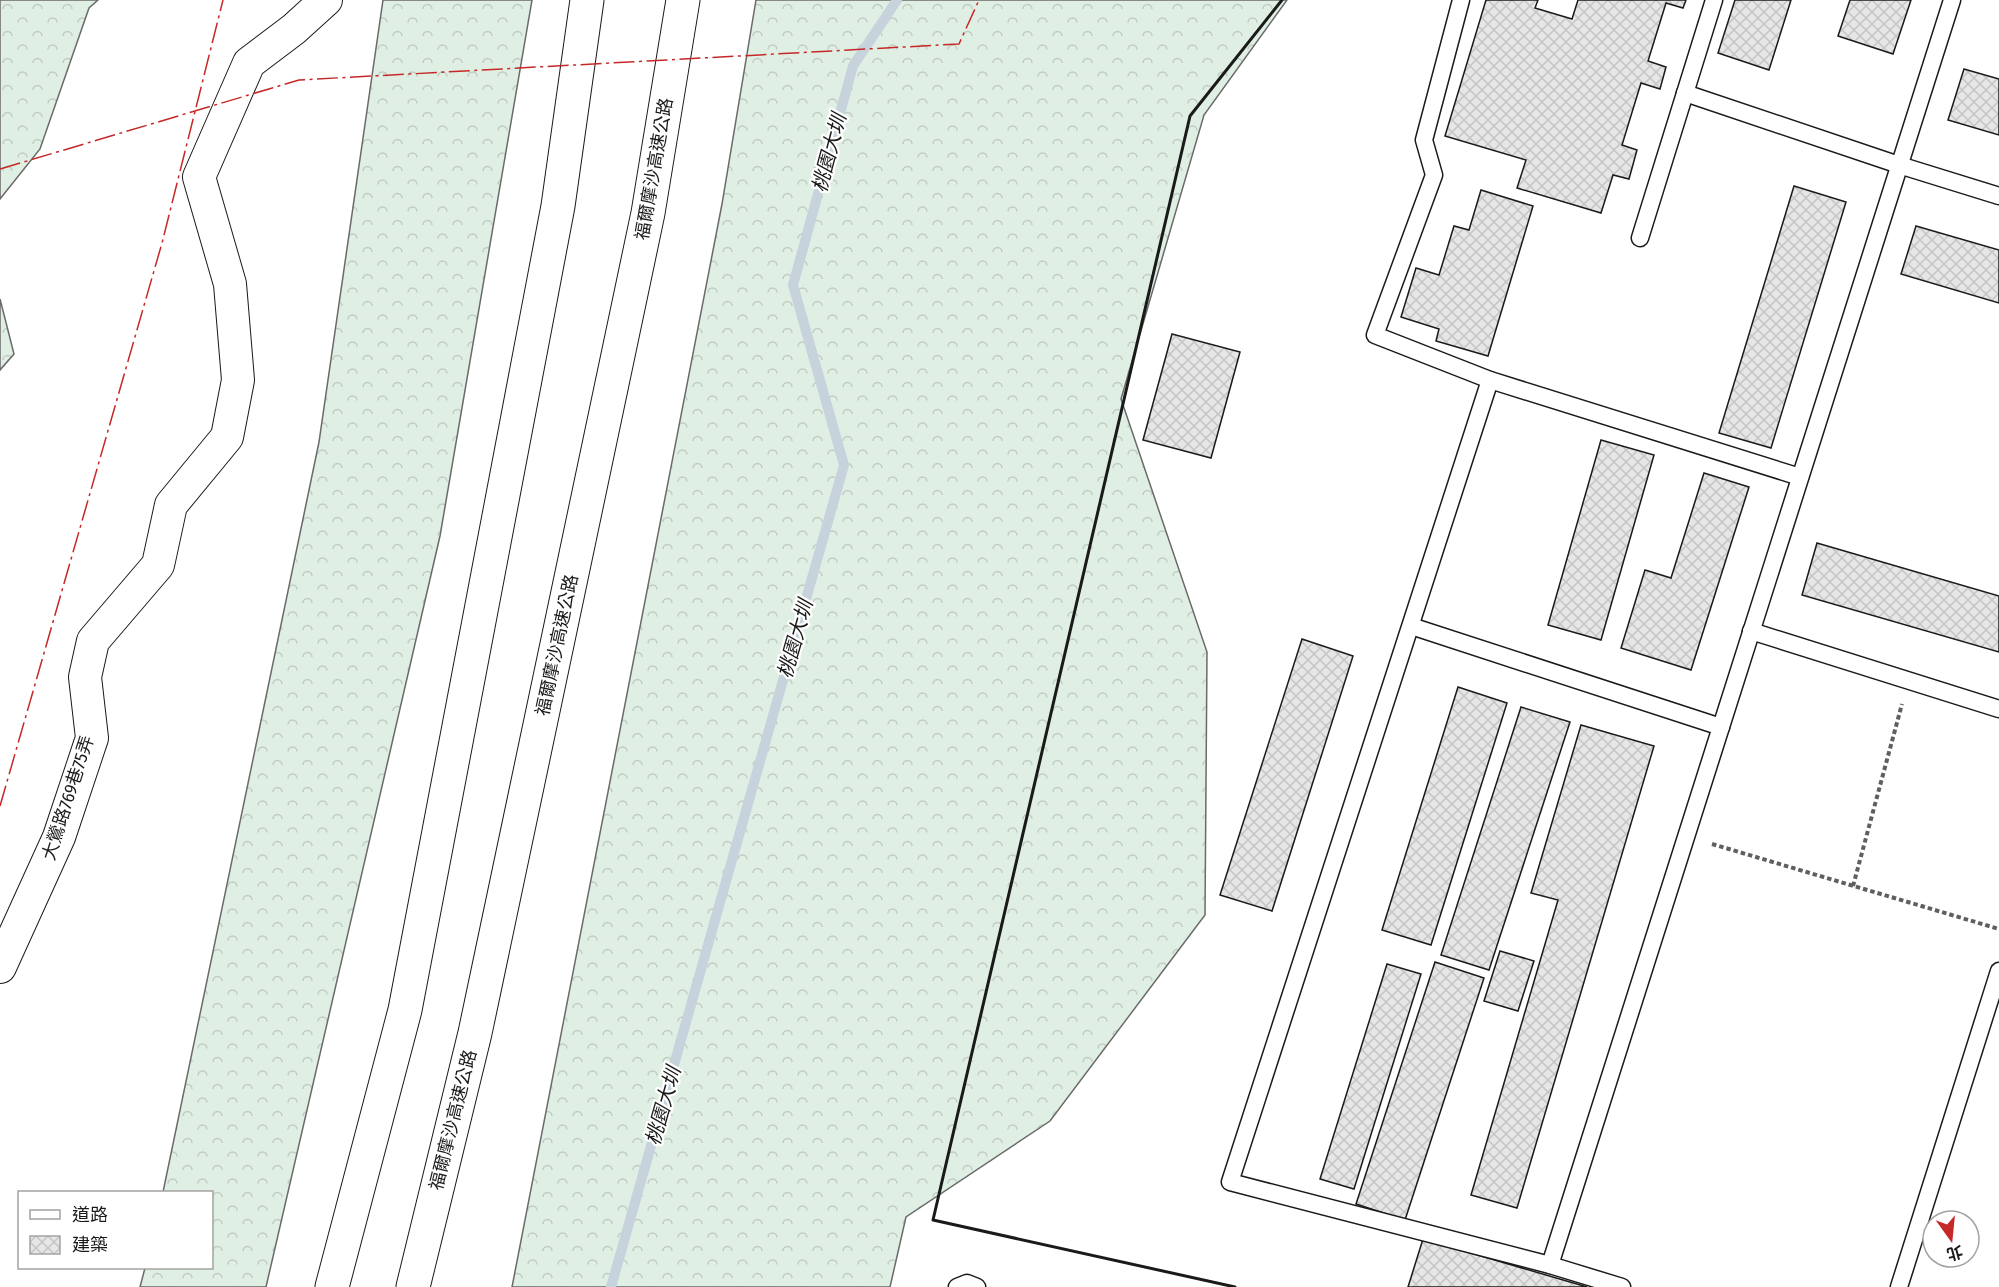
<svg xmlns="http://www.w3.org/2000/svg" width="1999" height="1287" font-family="'Fira Sans Condensed','Noto Sans TC',sans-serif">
<defs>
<pattern id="forest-crowns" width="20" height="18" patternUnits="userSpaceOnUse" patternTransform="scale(1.5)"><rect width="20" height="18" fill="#e0efe3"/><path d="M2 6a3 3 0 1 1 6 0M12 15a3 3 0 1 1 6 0" fill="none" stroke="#c0ccc2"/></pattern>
<pattern id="building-cross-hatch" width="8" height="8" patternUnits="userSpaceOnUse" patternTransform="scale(1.5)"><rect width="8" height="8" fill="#e6e6e6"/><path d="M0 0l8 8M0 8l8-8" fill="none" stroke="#c5c5c5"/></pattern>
</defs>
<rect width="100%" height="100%" fill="#fff"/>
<g fill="url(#forest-crowns)" stroke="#6a6a6a" stroke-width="1.5">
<path d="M0,0H98L89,8L40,149L0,199Z"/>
<path d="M383,0H532L440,536L266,1287H140L145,1268H212V1192H163L319,442Z"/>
<path d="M756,0H1287L1204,115L1121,399L1207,652L1205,915L1050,1121L906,1217L890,1287H512L722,204Z"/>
<path d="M0,299L14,354L0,370Z"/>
</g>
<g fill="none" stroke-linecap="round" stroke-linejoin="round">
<path stroke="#c6d2dc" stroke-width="10" d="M611,1287L844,465L793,285L853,66L897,0"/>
</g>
<g fill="url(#building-cross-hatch)" stroke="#1a1a1a" stroke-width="1.5">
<path d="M1486,0H1538L1535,8L1572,19L1578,0H1686L1683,8L1666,3L1648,61L1666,67L1660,89L1641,83L1622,145L1637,150L1629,179L1613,175L1601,213L1517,188L1526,160L1445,136Z"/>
<path d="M1735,0H1791L1769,70L1718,53Z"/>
<path d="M1850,0H1911L1893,54L1838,36Z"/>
<path d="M1964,69L1999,79V135L1948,120Z"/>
<path d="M1794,186L1846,202L1771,448L1719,433Z"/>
<path d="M1481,190L1533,206L1488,356L1436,341L1439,329L1401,317L1416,268L1439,275L1454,226L1469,230Z"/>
<path d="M1916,226L1999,250V303L1901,274Z"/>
<path d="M1172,334L1240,352L1211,458L1143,440Z"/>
<path d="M1601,440L1654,455L1601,640L1548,625Z"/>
<path d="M1704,473L1749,487L1691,670L1621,648L1645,570L1671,578Z"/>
<path d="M1817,543L1999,596V652L1802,595Z"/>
<path d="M1302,639L1353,656L1272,911L1220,895Z"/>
<path d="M1458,687L1507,703L1431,945L1382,930Z"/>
<path d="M1521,707L1570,722L1489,970L1441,955Z"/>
<path d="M1581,725L1654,746L1517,1208L1471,1195L1558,900L1531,893Z"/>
<path d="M1500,951L1534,961L1518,1011L1484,1001Z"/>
<path d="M1435,962L1484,978L1405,1220L1356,1204Z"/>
<path d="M1387,964L1421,974L1354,1189L1320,1179Z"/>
<path d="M1423,1239L1587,1287H1408Z"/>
</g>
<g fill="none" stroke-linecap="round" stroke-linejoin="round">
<defs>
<g id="service">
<path d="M1461,0L1424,140L1434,175L1375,335L1490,380L1800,477"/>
<path d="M1685,93L1899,165L1999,196"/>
<path d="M1640,238L1714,0"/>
<path d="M1490,380L1230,1182L1550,1265L1622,1287"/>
<path d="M1411,626L1721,727"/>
<path d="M1751,631L1999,709"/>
<path d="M1550,1265L1952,0"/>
<path d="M957,1287L967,1283L977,1287"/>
<path d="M1899,1287L1999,971"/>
</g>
<path id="minor" d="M0,967L59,837L92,738L85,677L93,641L158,565L171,505L227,437L238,380L230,284L199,177L249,63L294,29L326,0"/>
<g id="motorway">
<path d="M332,1287L405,1010L558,206L587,0"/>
<path d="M413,1287L475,1033L648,213L683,0"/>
</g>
</defs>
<use href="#service" stroke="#1a1a1a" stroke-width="19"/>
<use href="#minor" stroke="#1a1a1a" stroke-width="34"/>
<use href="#motorway" stroke="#1a1a1a" stroke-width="35"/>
<g stroke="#5f5f5f" stroke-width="4" stroke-dasharray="4.5 3" stroke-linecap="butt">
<path d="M1712,844L1999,929"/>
<path d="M1853,886L1902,704"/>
</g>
<use href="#service" stroke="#fff" stroke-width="16"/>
<use href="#minor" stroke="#fff" stroke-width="32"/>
<use href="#motorway" stroke="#fff" stroke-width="33"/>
<path stroke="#1a1a1a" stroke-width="3" d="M1235,1287L933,1220L1190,116L1282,0"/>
<g stroke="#c62828" stroke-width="1.5" stroke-dasharray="21 4.5 3 4.5" stroke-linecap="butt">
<path d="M0,169L299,80L959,44L979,0"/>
<path d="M0,806L162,243L223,0"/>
</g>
</g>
<g text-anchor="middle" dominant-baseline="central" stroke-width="4.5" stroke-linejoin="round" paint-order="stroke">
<g font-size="18" fill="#1a1a1a" stroke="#fff">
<text transform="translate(654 169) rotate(-80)">福爾摩沙高速公路</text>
<text transform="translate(557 645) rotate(-78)">福爾摩沙高速公路</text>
<text transform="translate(68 798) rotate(-72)">大鶯路769巷75弄</text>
<text transform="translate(453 1120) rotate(-76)">福爾摩沙高速公路</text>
</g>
<g font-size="20" font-style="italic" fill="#1a1a1a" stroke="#fff">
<text transform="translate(829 153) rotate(-75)">桃園大圳</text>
<text transform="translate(795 639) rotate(-74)">桃園大圳</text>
<text transform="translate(663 1106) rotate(-74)">桃園大圳</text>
</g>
</g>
<rect x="18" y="1191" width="195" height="78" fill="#ffffff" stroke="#a3a3a3" stroke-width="1.5"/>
<rect x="30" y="1210" width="30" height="9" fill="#ffffff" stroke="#a3a3a3" stroke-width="1.5"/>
<text x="72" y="1221" font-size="18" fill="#1a1a1a">道路</text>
<rect x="30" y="1236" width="30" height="18" fill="url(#building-cross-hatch)" stroke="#a3a3a3" stroke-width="1.5"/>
<text x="72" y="1251" font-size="18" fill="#1a1a1a">建築</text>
<g transform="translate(1951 1239) rotate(165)"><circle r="28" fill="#ffffff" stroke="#a3a3a3" stroke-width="1.5"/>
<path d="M0-4.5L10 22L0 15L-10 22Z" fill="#c62828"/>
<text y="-9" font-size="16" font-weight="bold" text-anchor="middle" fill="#1a1a1a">北</text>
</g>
</svg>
